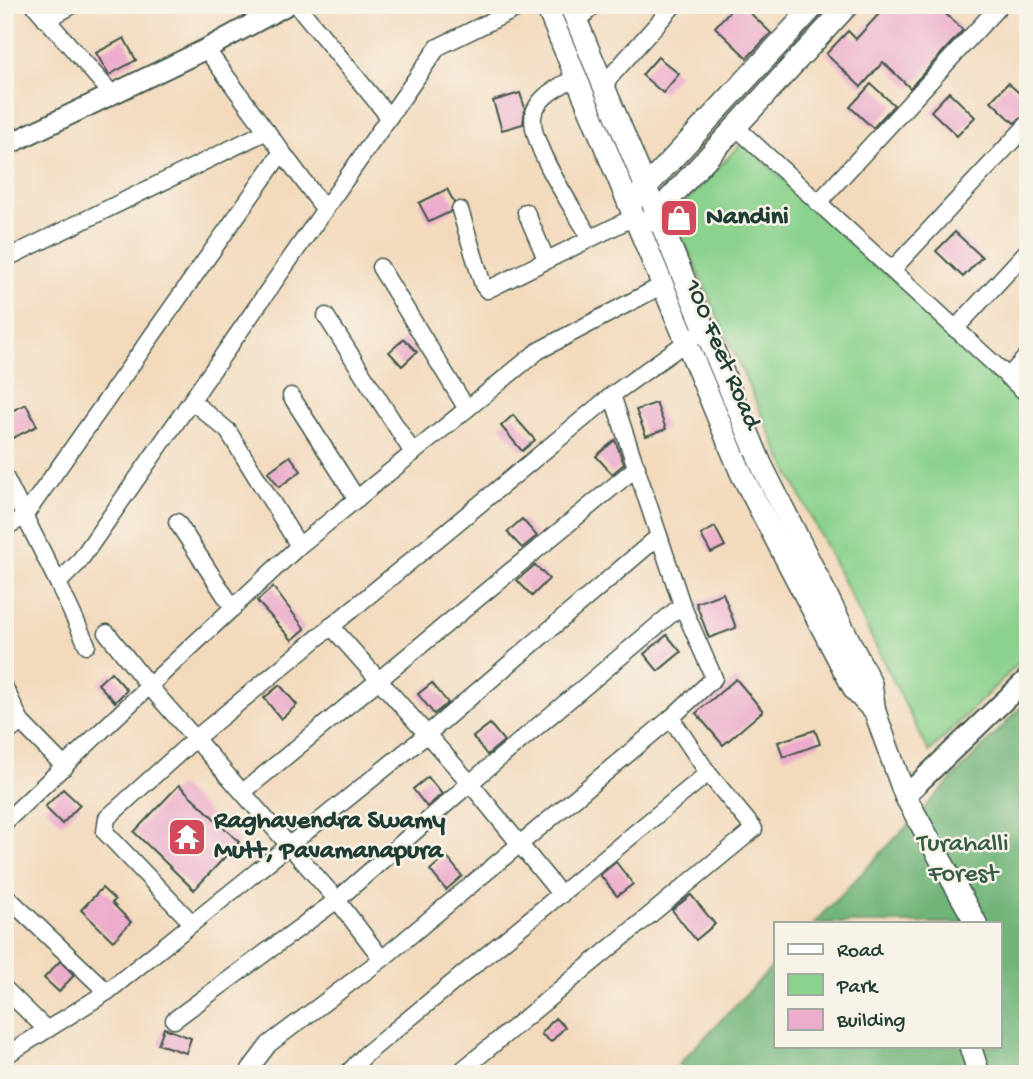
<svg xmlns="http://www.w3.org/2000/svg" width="1033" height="1079" font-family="'Gochi Hand',sans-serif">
<rect width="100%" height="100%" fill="#f7f3e8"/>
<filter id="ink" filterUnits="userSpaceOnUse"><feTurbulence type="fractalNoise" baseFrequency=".0143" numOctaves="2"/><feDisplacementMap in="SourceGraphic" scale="14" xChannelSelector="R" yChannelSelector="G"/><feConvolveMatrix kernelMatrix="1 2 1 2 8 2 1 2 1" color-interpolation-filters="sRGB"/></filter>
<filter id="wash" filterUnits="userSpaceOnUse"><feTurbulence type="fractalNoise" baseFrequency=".00686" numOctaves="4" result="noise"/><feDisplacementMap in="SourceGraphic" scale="28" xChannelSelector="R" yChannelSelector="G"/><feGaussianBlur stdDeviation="1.57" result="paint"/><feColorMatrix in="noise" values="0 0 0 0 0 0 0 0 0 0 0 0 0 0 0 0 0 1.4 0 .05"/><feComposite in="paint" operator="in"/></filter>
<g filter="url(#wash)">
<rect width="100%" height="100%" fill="#f3dabd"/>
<path fill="#8bd28d" stroke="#558860" stroke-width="2" d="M743,142L1028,404V654L929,752L779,453L681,235L693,222L684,204Z"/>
<path fill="#70b478" stroke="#487856" stroke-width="2" d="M1028,700V1074H678L679,1064L776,963V1046H1000V923H814Z"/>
<g id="blocks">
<g fill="#ecaccb">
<path d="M735,5H742L771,33L747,58L715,27Z"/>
<path d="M887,5H936L963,30L910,88L883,62L861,87L826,54L848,31L856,39Z"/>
<path d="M124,38L136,60L109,75L96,53Z"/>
<path d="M658,57L679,74L663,93L642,75Z"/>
<path d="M1008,83L1028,101V114L1014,123L991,101Z"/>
<path d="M871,84L894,105L873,128L850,107Z"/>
<path d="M949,92L975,117L957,136L931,111Z"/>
<path d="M520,93L525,108L523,124L502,130L493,101Z"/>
<path d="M447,189L454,202L450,212L429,222L419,203Z"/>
<path d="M955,232L982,257L963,277L936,251Z"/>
<path d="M404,339L417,352L402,366L389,352Z"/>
<path d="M656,403L666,429L646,436L636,410Z"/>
<path d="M26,404L37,426L5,442V414Z"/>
<path d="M513,415L535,440L522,451L501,426Z"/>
<path d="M615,440L624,464L612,474L596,456Z"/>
<path d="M290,456L301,471L279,487L268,472Z"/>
<path d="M522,519L537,536L522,548L507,532Z"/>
<path d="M715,527L725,546L711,553L701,535Z"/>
<path d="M535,565L549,579L532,596L517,580Z"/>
<path d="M273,587L305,629L292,640L257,601Z"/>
<path d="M723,593L736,628L709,638L696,603Z"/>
<path d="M667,635L681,652L658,671L644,654Z"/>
<path d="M111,672L127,690L115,702L98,684Z"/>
<path d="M736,679L763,711L723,745L696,713Z"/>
<path d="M432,683L448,703L434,714L418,694Z"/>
<path d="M280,685L297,705L281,719L264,698Z"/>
<path d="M490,724L504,741L487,755L473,737Z"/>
<path d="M815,730L820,744L783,757L778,742Z"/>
<path d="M428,777L442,794L427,807L413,789Z"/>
<path d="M179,785L239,842L194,890L134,832Z"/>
<path d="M63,789L80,805L62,824L45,807Z"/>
<path d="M446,856L462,876L446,890L430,870Z"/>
<path d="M616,862L633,884L617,896L600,875Z"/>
<path d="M102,888L115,900L112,903L131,922L113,941L81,910Z"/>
<path d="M691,895L715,924L696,940L672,910Z"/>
<path d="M60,961L74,975L59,992L44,978Z"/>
<path d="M555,1018L565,1027L551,1042L541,1034Z"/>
<path d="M164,1028L191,1038L186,1053L158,1044Z"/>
</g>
</g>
</g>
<g filter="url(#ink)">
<use href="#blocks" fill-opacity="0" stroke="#3f5549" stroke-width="2"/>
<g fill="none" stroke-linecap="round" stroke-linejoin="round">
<defs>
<g id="minor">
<path d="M34,5L112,94"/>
<path d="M297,5L389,117"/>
<path d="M46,20L73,5"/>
<path d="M577,22L594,5"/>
<path d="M206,49L325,210"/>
<path d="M576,77C561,86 543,93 535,110C522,135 576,213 590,237"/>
<path d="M603,85L674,5"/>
<path d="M737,128L1028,395"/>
<path d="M818,203L1000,5"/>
<path d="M460,210L483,285L487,290L634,217"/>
<path d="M526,212L546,259"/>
<path d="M5,259L267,131"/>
<path d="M380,267L467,409"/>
<path d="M892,270L1028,124"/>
<path d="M326,316L413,453"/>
<path d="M955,329L1028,250"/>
<path d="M1008,377L1028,355"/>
<path d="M291,396L357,499"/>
<path d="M192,401L228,431L299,546L538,351L661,286"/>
<path d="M5,477L58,583L78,563L438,47L524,5"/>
<path d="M177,522L233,608"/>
<path d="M5,527L23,518L282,152"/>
<path d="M58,583L87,645"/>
<path d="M331,626L470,783L561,895"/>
<path d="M107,633L149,686L299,546"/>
<path d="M5,688L21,722L65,767"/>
<path d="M5,735L21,722"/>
<path d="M243,792L637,467"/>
<path d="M5,822L149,686L337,900L382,959"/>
<path d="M5,895L107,992"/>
<path d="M192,923L105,832L107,818L196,738L612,395L703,330"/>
<path d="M5,989L46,1029"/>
<path d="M174,1020L337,900L470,783L682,605"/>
<path d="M5,1056L107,992L425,736L659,536"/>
<path d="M461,1071L754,829L708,773L671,718L714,678L682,605L612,395"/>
<path d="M250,1074V1069L269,1044L382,959L671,718"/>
<path d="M347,1074L366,1054L708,773"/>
</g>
<g id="tertiary">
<path d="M5,146L206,49L287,5"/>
<path d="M905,796L1028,678"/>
</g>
<g id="secondary">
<path d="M546,5L741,473L855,691L875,712"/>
<path d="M570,5L761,464L871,684L875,712L905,796L976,923"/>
<path d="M637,197L815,5"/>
<path d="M648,222L848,5"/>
<path d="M970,1046L979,1074"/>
</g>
</defs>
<use href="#minor" stroke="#3f5549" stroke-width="19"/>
<use href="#tertiary" stroke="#3f5549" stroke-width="23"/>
<use href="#secondary" stroke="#3f5549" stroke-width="24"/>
<use href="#minor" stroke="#fff" stroke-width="16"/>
<use href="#tertiary" stroke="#fff" stroke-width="19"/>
<use href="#secondary" stroke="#fff" stroke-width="21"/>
</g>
</g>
<defs>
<symbol id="shop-square" viewBox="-11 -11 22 22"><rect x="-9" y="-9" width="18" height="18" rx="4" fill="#d1495b" stroke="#f7f3e8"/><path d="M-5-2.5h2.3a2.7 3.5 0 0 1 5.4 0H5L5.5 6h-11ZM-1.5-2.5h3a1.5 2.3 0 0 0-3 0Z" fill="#fff"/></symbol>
<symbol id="temple-square" viewBox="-11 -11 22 22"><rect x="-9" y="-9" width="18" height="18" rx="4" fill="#d1495b" stroke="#f7f3e8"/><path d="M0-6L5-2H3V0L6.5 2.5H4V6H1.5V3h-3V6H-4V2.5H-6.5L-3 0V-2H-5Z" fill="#fff"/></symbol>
</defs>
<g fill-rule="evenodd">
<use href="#shop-square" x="657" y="196" width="44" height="44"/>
<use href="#temple-square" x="165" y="815" width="44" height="44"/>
</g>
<g text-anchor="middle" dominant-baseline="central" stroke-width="5" stroke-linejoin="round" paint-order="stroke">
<g font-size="26" font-weight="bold" fill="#1f3d34" stroke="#f7f3e8" text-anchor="start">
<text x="706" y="218">Nandini</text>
<text x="214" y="822">Raghavendra Swamy<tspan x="214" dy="30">Mutt, Pavamanapura</tspan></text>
</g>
<g font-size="26" fill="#1f3d34" stroke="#f7f3e8">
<text transform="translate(721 355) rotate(67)">100 Feet Road</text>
</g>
<g font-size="26" fill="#355b46" stroke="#f7f3e8">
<text x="963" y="845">Turahalli<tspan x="963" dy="30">Forest</tspan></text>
</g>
</g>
<rect width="1033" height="1079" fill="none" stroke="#f7f3e8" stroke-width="28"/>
<rect x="774" y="922" width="228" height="126" fill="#f7f3e8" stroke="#a1aaa0" stroke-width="2"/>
<rect x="788" y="944" width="35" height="10" fill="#ffffff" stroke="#a1aaa0" stroke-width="2"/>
<text x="837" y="956" font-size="21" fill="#1f3d34">Road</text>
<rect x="788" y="974" width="35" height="21" fill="#8bd28d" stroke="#a1aaa0" stroke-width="2"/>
<text x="837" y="992" font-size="21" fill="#1f3d34">Park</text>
<rect x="788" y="1009" width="35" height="21" fill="#ecaccb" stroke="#a1aaa0" stroke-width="2"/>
<text x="837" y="1026" font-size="21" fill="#1f3d34">Building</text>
</svg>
